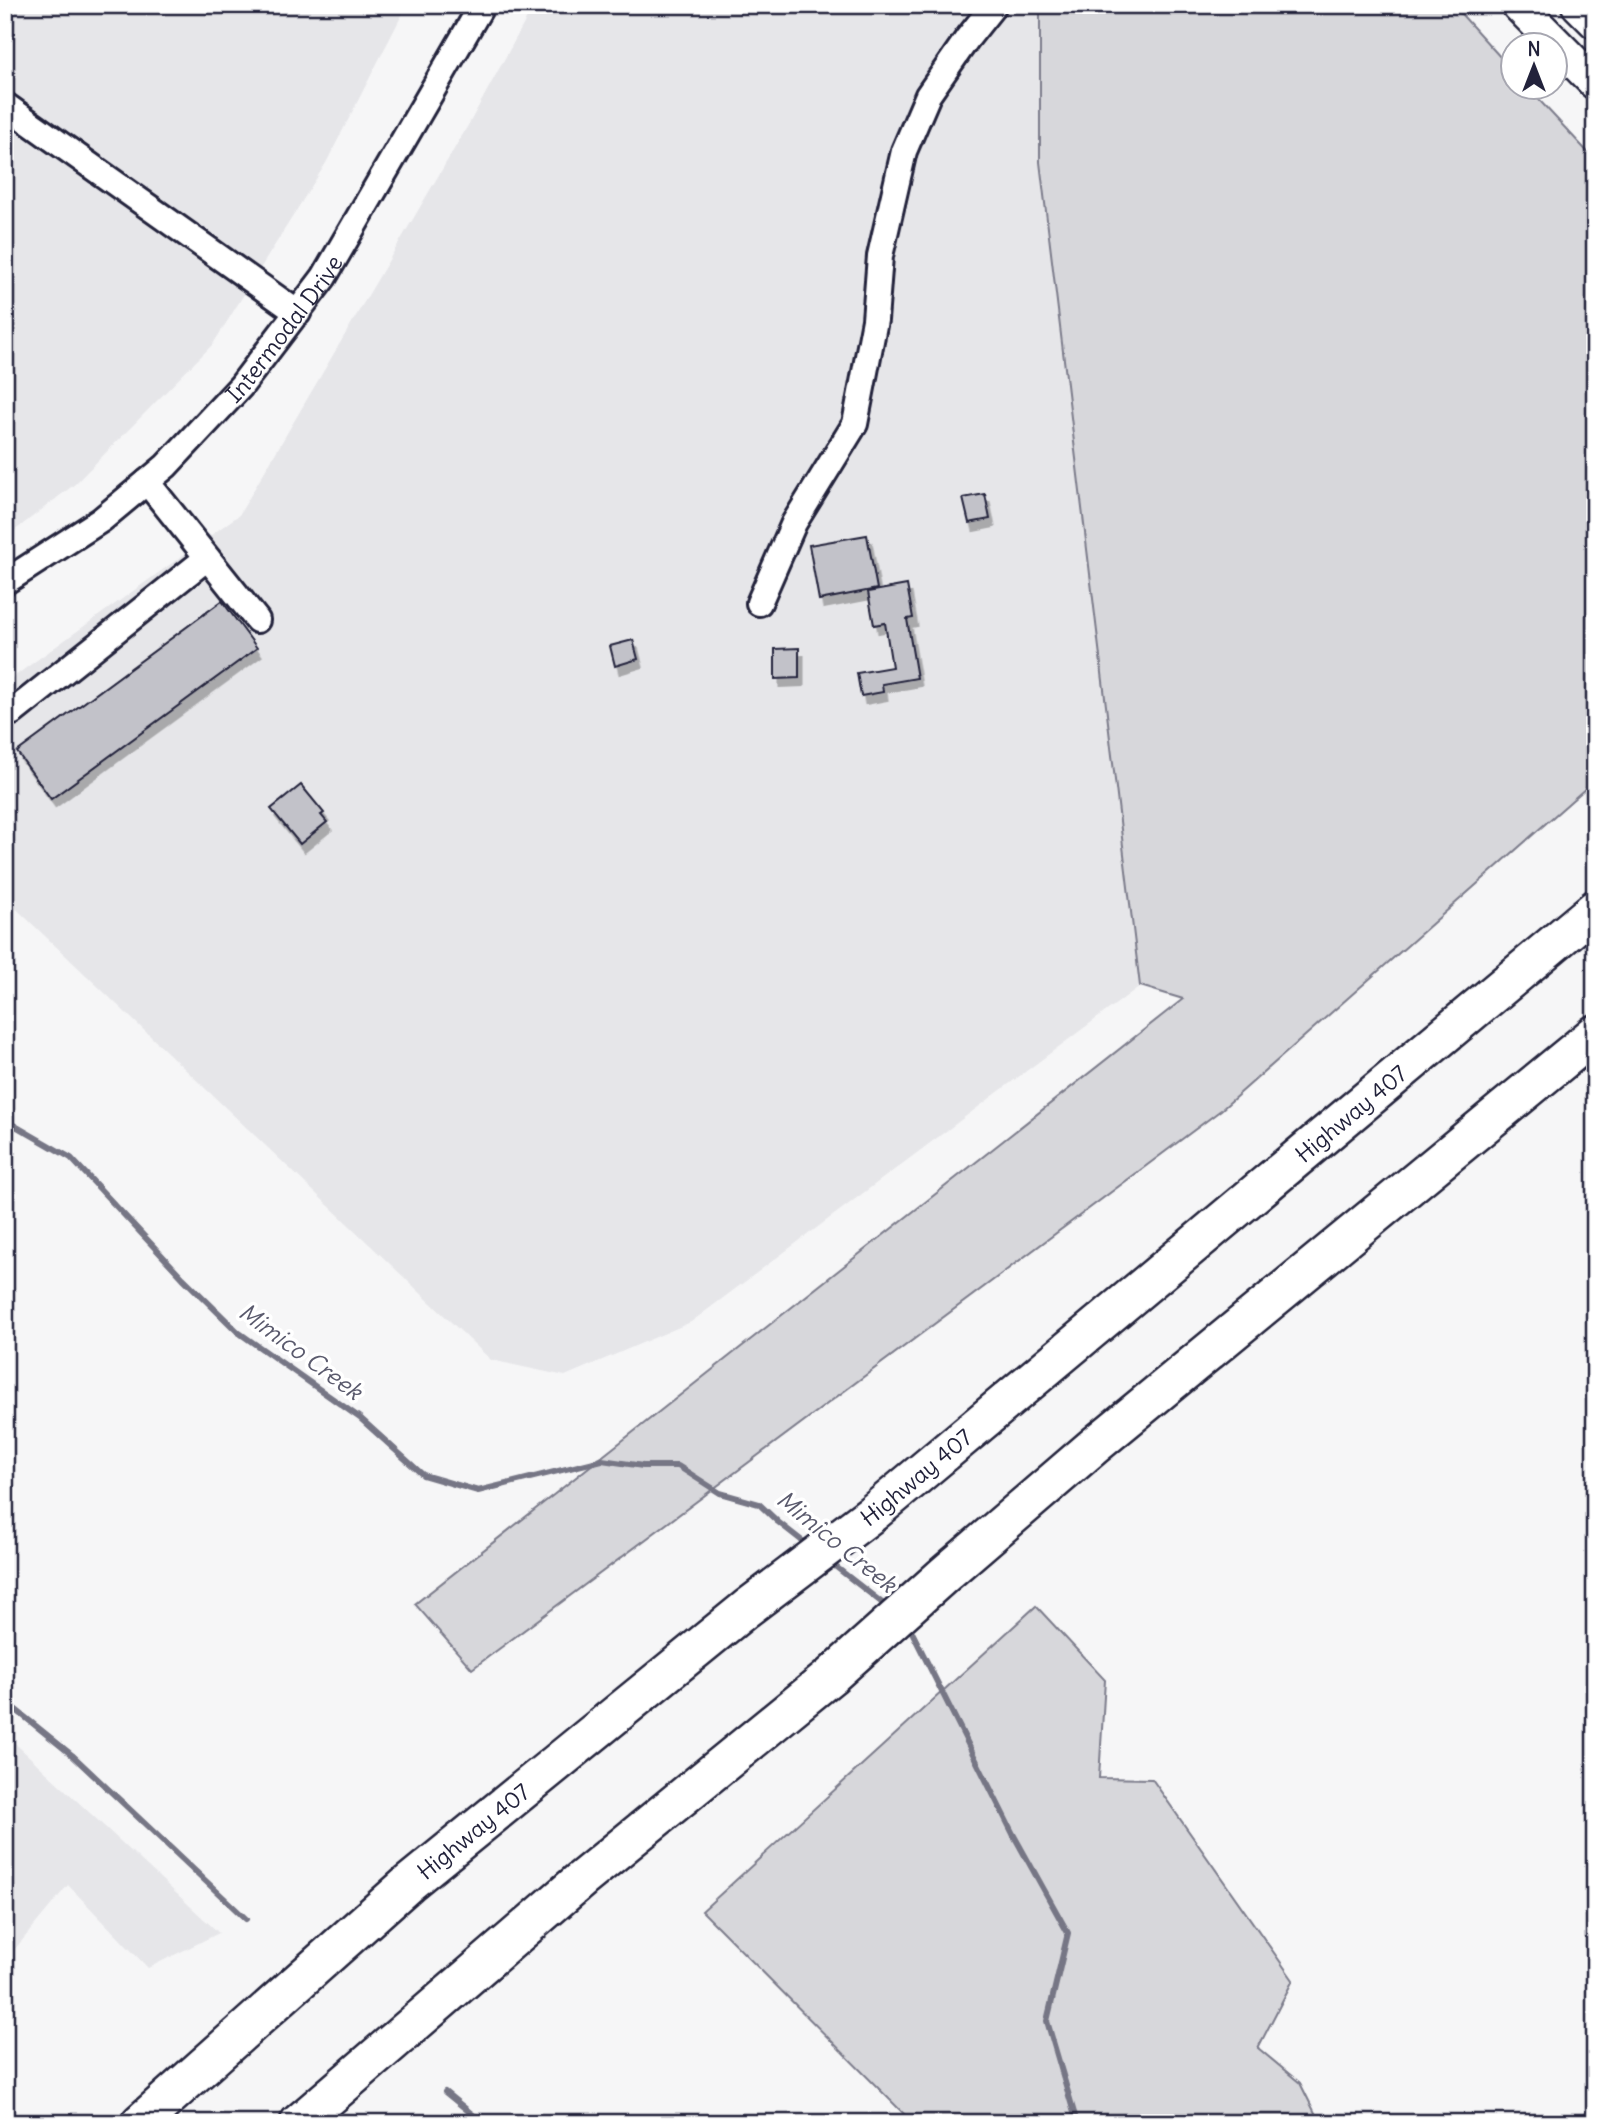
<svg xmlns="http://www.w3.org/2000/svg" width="1600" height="2128" font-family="Delius,sans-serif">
<defs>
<filter id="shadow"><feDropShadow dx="4.5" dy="8" stdDeviation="0" flood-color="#0004"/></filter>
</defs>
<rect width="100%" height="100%" fill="#f6f6f7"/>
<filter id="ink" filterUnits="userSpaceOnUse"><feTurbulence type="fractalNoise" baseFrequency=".0143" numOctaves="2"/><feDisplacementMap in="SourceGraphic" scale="14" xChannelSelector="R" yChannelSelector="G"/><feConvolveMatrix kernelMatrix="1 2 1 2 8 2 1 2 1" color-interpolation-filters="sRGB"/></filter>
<g filter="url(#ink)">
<g fill="#e6e6e9">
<path d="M5,5H407L326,163L213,344L75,484L5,538Z"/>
<path d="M534,5H1040V162L1140,986L691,1322L565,1376L491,1360L5,898V683L239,515L470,122Z"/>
<path d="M5,1734L219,1933L148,1968L68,1885L5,1961Z"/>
</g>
<g fill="#d7d7db" stroke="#7c7c8b" stroke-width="2">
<path d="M1040,5H1453L1512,70V88H1528L1595,160V780L1221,1110L472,1669L415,1604L1183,999L1140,986L1040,162Z"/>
<path d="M1036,1606L1105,1680L1099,1778L1152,1779L1293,1980L1258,2048L1300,2083L1320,2123H913L702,1911Z"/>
</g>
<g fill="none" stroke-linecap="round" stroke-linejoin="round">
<g stroke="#767685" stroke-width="6">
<path d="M5,1120L71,1158L183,1278L238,1332L360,1418L423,1475L478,1491L602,1460L643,1466H678L720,1493L759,1504L778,1522L810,1547"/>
<path d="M827,1560L890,1609"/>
<path d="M907,1622L1013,1834L1068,1933L1047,2021L1077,2123"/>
<path d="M5,1701L72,1755L246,1919"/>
<path d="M445,2092L483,2123"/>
</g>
</g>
<g fill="#c2c2c9" stroke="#22223b" stroke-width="2" filter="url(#shadow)">
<path d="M985,494L990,519L969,523L963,498Z"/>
<path d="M867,535L877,589L819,600L809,545Z"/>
<path d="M907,585L913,618L907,619L917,678L882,684L883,692L861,696L857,673L892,667L885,623L874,625L868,592Z"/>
<path d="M222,601L257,648L51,799L17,752Z"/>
<path d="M633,640L638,659L615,666L610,646Z"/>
<path d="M799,648V678L775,679V649Z"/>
<path d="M301,785L324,813L321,815L327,822L300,844L271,809Z"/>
</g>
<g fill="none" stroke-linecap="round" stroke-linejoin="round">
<defs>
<g id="minor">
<path d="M5,105L298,313"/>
<path d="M147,482L257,620"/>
<path id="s1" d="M5,582L101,520L166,466L241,386L324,277L482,5"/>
<path d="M759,603L794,523L855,424L875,320L880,256L904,151L928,95L967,39L994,5"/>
<path d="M13,712L207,558"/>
</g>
<g id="major">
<path d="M1518,5L1595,83"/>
<path d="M1578,5L1595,22"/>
</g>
<g id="highway">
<path id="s2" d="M140,2123L409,1883L747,1608L874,1512L1595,909"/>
<path d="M299,2123L582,1879L831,1676L945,1574L1094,1446L1595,1034"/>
</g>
</defs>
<use href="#minor" stroke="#22223b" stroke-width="30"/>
<use href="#major" stroke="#22223b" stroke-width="37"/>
<use href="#highway" stroke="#22223b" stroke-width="42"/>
<use href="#minor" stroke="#fff" stroke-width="24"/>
<use href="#major" stroke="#fff" stroke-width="32"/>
<use href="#highway" stroke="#fff" stroke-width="37"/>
</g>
</g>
<g text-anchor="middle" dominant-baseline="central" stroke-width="7" stroke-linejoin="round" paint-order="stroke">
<g font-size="23" fill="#22223b" stroke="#fff">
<text stroke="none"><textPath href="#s1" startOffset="380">Intermodal Drive</textPath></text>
<text stroke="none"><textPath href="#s2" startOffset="1577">Highway 407</textPath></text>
<text stroke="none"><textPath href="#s2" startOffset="1010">Highway 407</textPath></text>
<text stroke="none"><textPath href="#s2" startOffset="443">Highway 407</textPath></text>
</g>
<g font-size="24" font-style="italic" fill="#5a5a6d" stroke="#fff">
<text transform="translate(301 1351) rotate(36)">Mimico Creek</text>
<text transform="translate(837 1541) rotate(39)">Mimico Creek</text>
</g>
</g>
<rect width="1600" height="2128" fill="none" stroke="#fff" stroke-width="28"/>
<rect x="14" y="14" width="1572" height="2100" fill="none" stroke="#22223b" stroke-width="2.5" filter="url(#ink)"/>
<g transform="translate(1534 66)"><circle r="33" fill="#ffffff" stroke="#a7a7b1" stroke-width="2"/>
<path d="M0-5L12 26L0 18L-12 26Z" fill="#22223b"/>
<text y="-10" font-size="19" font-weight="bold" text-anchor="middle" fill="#22223b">N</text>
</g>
</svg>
